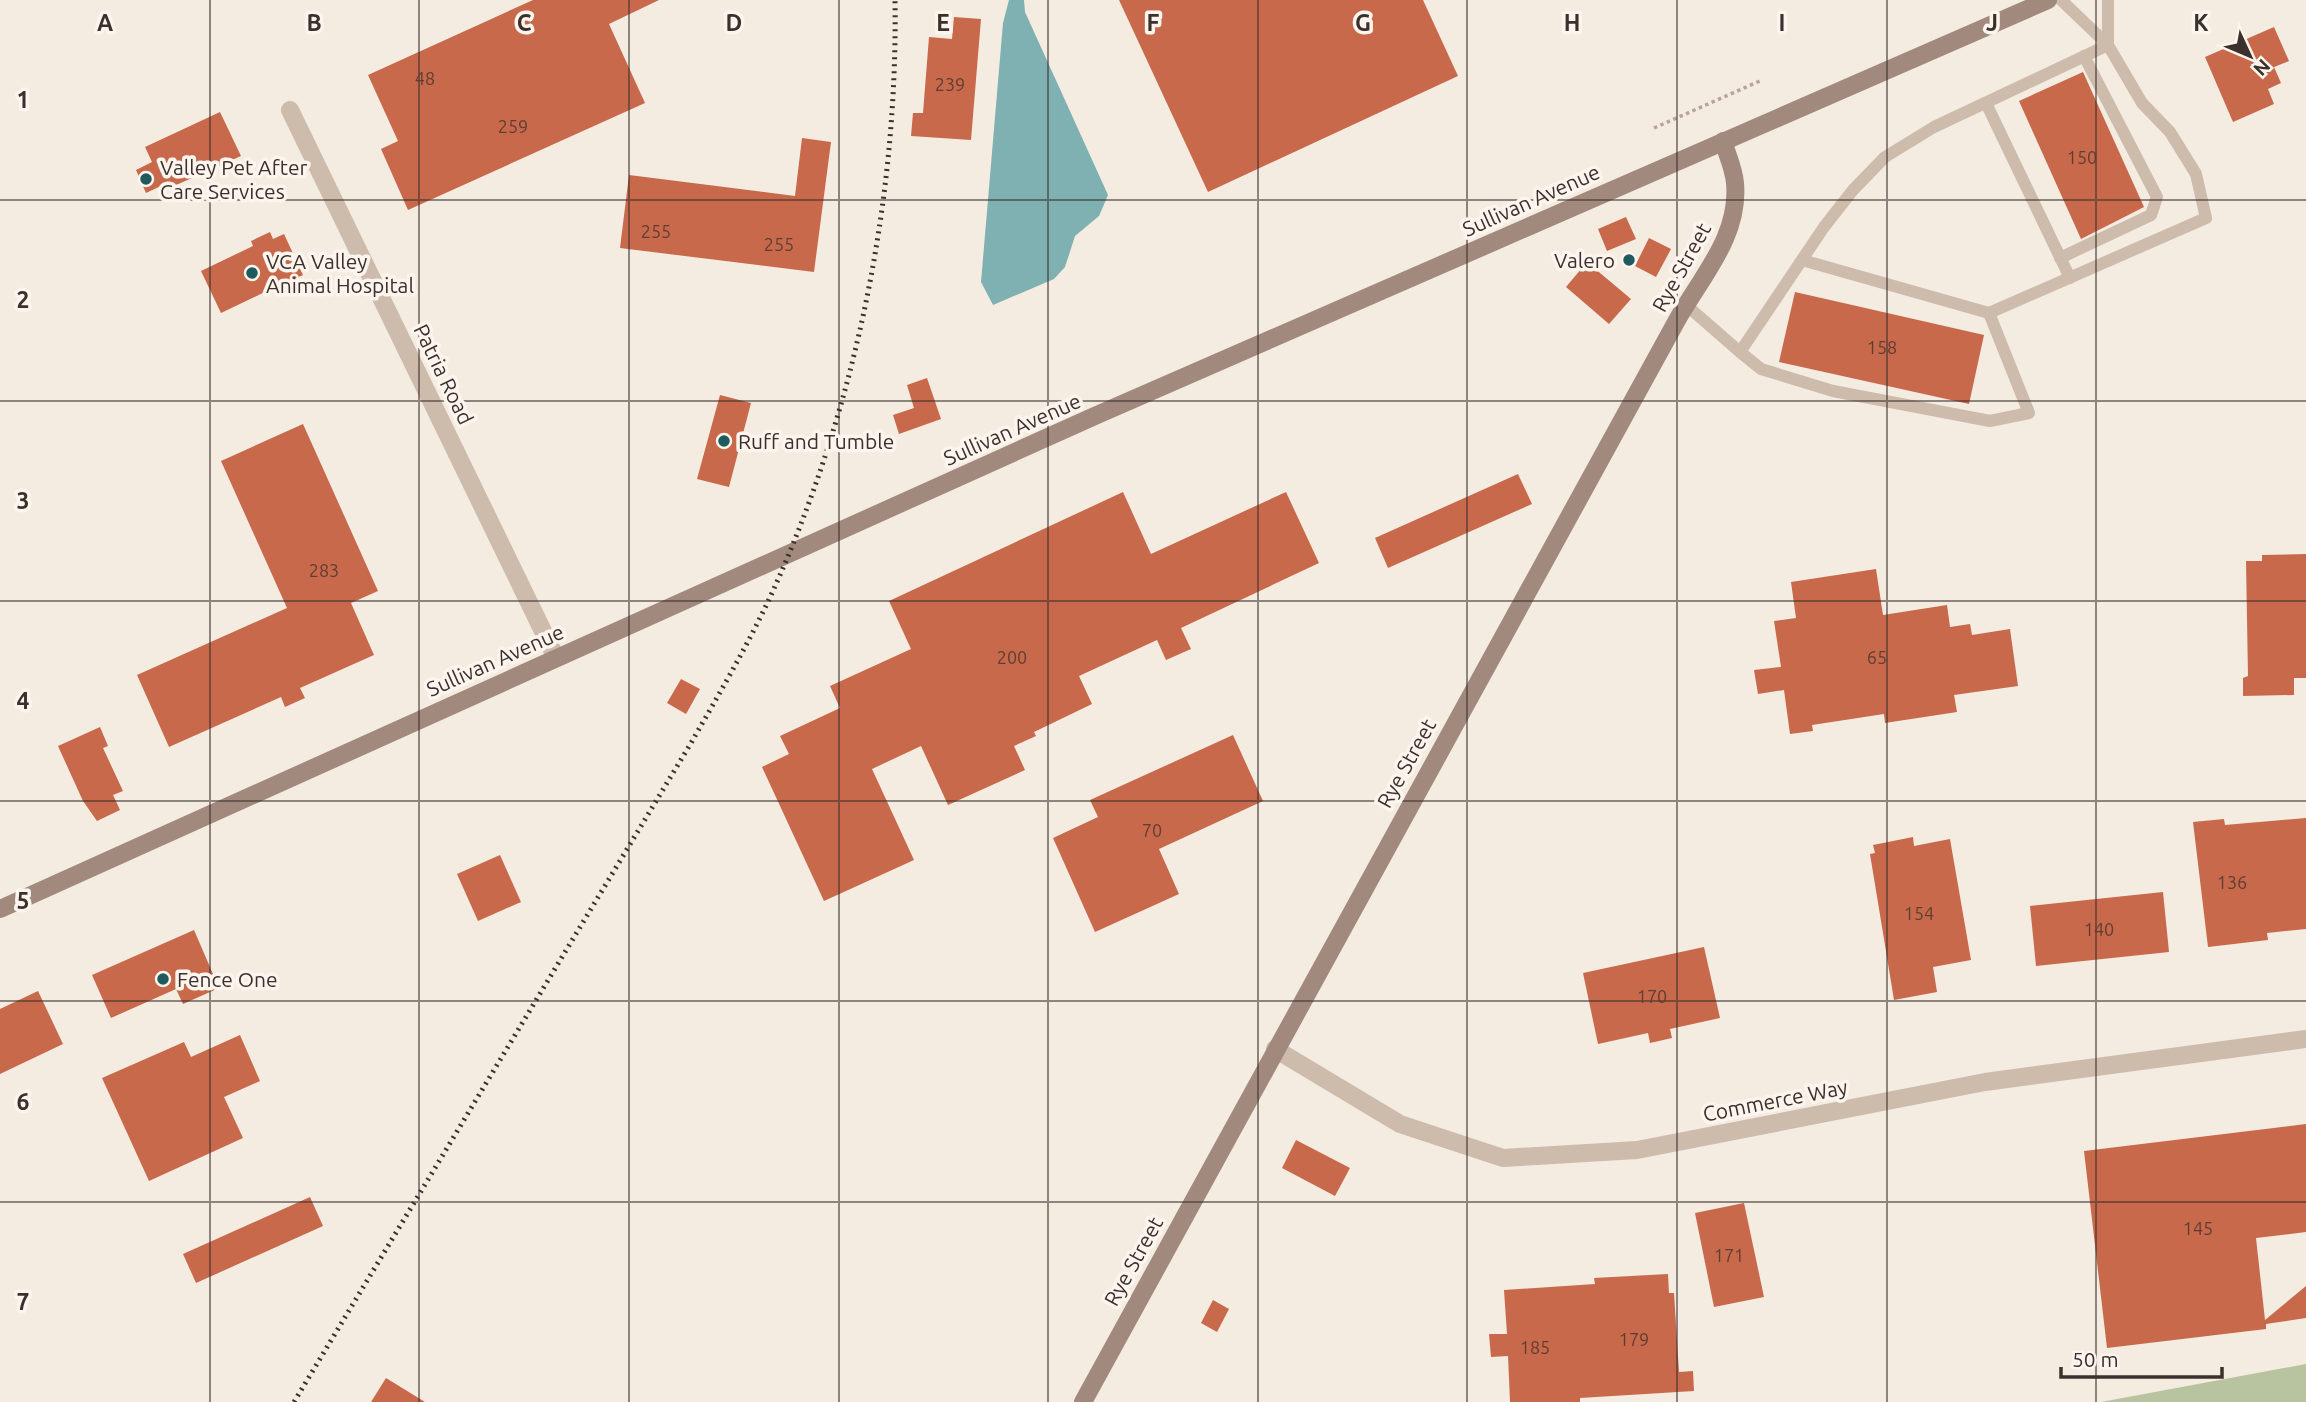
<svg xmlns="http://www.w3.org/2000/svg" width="2306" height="1402" font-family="Ubuntu,sans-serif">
<rect width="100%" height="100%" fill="#f4ebe1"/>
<path fill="#b8c4a0" d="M2306,1364V1402H2101Z"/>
<path fill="#7fb0b2" d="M1009,0H1024L1025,12L1108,195L1099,216L1075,236L1065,267L1054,279L993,305L981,282L1003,23Z"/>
<g fill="#c8694b">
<path d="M533,0H659L609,24L645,103L408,210L381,149L398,141L368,75Z"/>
<path d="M1119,0H1423L1458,76L1208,192Z"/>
<path d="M954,17L981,19L971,140L911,136L913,113H923L929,37L952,39Z"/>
<path d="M2274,27L2289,61L2274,67L2281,83L2268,89L2274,104L2233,122L2205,57Z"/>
<path d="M2083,72L2144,207L2081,239L2019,101Z"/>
<path d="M220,112L241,156L165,190L163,185L146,193L136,170L152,162L145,147Z"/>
<path d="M802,138L831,142L814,272L620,248L629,175L795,196Z"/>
<path d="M1626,217L1636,239L1607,251L1598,229Z"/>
<path d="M270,232L273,239L284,234L303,275L292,280L294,285L276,294L273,288L221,313L201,271L253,246L251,241Z"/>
<path d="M1649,238L1671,249L1656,277L1635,266Z"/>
<path d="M1587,262L1631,299L1609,324L1566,287Z"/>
<path d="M1795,292L1984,335L1969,404L1779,362Z"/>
<path d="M927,378L941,419L899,434L893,415L914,408L907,385Z"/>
<path d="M720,395L751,403L729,487L697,479Z"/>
<path d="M303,424L378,591L351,603L374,655L300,688L305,698L285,707L281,697L169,747L137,675L287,608L221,461Z"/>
<path d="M1518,474L1532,504L1388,568L1375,538Z"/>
<path d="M1123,492L1151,554L1286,492L1319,563L1181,628L1191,649L1166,660L1157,640L1079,676L1092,704L1034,732L1036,736L1014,746L1025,770L948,805L921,746L872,769L914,860L824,901L762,767L789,754L780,736L840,708L830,686L911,649L889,601Z"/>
<path d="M2306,554V678H2294V695L2243,696V678L2248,676L2246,561H2262V555Z"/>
<path d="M1876,569L1883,615L1947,605L1950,627L1970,624L1972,635L2010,629L2018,686L1954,695L1957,712L1885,723L1884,714L1812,725L1813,731L1790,734L1784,690L1758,694L1754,670L1781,667L1774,621L1796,618L1791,582Z"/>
<path d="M681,679L700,689L686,714L667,703Z"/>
<path d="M100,727L108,746L103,748L123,791L113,795L120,810L97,821L83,801L58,746Z"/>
<path d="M1233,735L1263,801L1159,849L1179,894L1095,932L1053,838L1098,817L1090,800Z"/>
<path d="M2306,818V929L2267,933L2268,940L2208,947L2193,822L2224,819L2225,825Z"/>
<path d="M1913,837L1914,846L1950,839L1971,960L1933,967L1937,992L1894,1000L1870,854L1875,853L1873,845Z"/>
<path d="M500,855L521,902L478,921L457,874Z"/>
<path d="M2163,892L2169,952L2036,966L2030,906Z"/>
<path d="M194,930L219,988L183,1004L176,989L111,1018L92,975Z"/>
<path d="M1704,947L1720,1018L1670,1029L1672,1038L1650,1043L1648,1033L1598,1044L1583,973Z"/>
<path d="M38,991L63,1044L0,1074V1009Z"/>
<path d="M240,1035L260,1081L224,1097L243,1138L149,1181L102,1078L184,1042L191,1057Z"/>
<path d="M2306,1124V1232L2256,1238L2265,1320L2306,1286V1318L2266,1324V1329L2107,1348L2084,1151Z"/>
<path d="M1296,1140L1350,1168L1335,1196L1282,1168Z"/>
<path d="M310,1197L323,1226L196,1283L183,1254Z"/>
<path d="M1744,1203L1764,1297L1714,1307L1695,1213Z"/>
<path d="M1668,1274L1669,1293H1674L1679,1372L1693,1371L1694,1391L1580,1398V1402H1510L1508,1356L1491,1357L1489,1334H1507L1504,1290L1595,1284L1594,1278Z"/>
<path d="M1213,1300L1229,1309L1217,1332L1201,1323Z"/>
<path d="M386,1378L425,1402H371Z"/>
</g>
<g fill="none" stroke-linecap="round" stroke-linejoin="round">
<path stroke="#b9a596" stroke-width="3.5" stroke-dasharray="3.5 3.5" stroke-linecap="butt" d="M1654,128L1762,80"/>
<g stroke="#cdbbac" stroke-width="12">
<path d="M2108,0V45"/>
<path d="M1986,103L2070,278"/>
<path d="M2060,258L2151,215L2157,197L2084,56"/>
<path d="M1686,305L1740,352L1824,227L1853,190L1885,157L1934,127L2108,45"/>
<path d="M1989,313L2206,218L2196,174L2170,132L2142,103L2108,45L2061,0"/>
<path d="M1740,352L1761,369L1833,391L1990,421L2029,413L1989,313L1802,260"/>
</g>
<g stroke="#cdbbac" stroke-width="18">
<path d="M290,110L556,658"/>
<path d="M1275,1049L1400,1124L1503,1158L1637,1150L1985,1082L2306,1039"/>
</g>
<g stroke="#a18a7d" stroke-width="18">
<path d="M0,909L1097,415L2048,0"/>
<path d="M1083,1402L1676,322C1700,278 1740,237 1735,183C1734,169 1727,154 1723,141"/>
</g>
<path stroke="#3b302b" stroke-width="5" stroke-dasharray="2 5" stroke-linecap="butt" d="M294,1402L691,743C719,694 748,645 772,593C855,410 898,201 895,0"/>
</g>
<path fill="none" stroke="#3b302b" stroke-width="2" stroke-opacity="0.55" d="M210,0V1402M419,0V1402M629,0V1402M839,0V1402M1048,0V1402M1258,0V1402M1467,0V1402M1677,0V1402M1887,0V1402M2096,0V1402M0,200H2306M0,401H2306M0,601H2306M0,801H2306M0,1001H2306M0,1202H2306"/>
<g fill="#1f5a5e" stroke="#fbf5ee" stroke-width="2.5">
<circle cx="146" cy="179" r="7"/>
<circle cx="1629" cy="260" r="7"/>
<circle cx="252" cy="273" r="7"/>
<circle cx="724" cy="441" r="7"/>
<circle cx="163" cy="979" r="7"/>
</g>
<g text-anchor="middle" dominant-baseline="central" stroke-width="7" stroke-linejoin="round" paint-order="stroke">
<g font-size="18" fill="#5e3e33">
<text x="425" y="78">48</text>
<text x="950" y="84">239</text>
<text x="513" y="126">259</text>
<text x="2082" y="157">150</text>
<text x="656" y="231">255</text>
<text x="779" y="244">255</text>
<text x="1882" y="347">158</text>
<text x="324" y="570">283</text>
<text x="1012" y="657">200</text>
<text x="1877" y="657">65</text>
<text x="1152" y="830">70</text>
<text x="2232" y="882">136</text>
<text x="1919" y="913">154</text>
<text x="2099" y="929">140</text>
<text x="1652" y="996">170</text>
<text x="2198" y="1228">145</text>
<text x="1729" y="1255">171</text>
<text x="1634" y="1339">179</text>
<text x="1535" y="1347">185</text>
</g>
<g font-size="21" fill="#3b302b" stroke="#fbf5ee" text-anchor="start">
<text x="160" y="167">Valley Pet After<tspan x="160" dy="24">Care Services</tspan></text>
<text x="1615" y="260" text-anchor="end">Valero</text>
<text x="266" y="261">VCA Valley<tspan x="266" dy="24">Animal Hospital</tspan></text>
<text x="738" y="441">Ruff and Tumble</text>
<text x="177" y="979">Fence One</text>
</g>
<g font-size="21" fill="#3b302b" stroke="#fbf5ee">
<text transform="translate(1531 200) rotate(-24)">Sullivan Avenue</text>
<text transform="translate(1681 267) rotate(-61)">Rye Street</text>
<text transform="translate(444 374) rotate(64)">Patria Road</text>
<text transform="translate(1012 429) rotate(-24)">Sullivan Avenue</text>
<text transform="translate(495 660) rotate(-24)">Sullivan Avenue</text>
<text transform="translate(1406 763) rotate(-61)">Rye Street</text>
<text transform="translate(1775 1100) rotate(-11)">Commerce Way</text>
<text transform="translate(1133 1261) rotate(-61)">Rye Street</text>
</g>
</g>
<g font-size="23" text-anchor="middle" font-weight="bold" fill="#3b302b" stroke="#fbf5ee" stroke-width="7" stroke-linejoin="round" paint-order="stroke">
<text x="105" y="31">A</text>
<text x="314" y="31">B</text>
<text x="524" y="31">C</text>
<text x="734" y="31">D</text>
<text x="943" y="31">E</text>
<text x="1153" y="31">F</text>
<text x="1363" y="31">G</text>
<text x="1572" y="31">H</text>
<text x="1782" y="31">I</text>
<text x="1992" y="31">J</text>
<text x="2201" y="31">K</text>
<text x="23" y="108">1</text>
<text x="23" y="308">2</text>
<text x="23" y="509">3</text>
<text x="23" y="709">4</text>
<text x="23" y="909">5</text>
<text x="23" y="1110">6</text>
<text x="23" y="1310">7</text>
</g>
<g transform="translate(2250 56) rotate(134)" stroke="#fbf5ee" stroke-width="5" paint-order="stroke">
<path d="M0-5L12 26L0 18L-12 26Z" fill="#3b302b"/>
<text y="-10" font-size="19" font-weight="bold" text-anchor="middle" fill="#3b302b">N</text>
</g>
<path d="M2061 1367v10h161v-10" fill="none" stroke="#3b302b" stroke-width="3.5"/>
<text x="2072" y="1367" font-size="21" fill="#3b302b" stroke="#fbf5ee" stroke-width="5" paint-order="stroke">50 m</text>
</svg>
